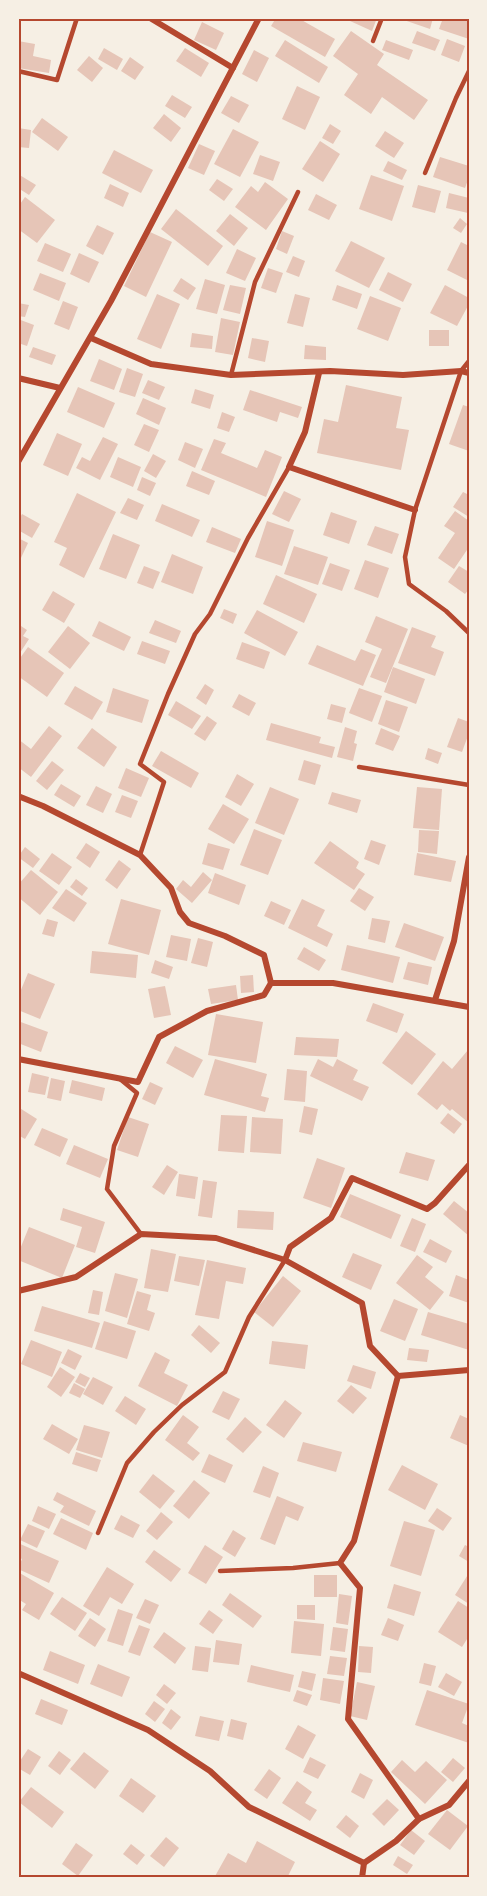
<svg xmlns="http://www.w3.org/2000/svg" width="487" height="1896" font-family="Arial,sans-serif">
<rect width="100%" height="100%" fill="#f6efe4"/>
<g fill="#e6c5b7">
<path d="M276,18H298L335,39L325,57L271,26Z"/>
<path d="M352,18H377L372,31L350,21Z"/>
<path d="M398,18H433L430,29Z"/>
<path d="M443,18H469V39L439,29Z"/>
<path d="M202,22L224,33L216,50L194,40Z"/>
<path d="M351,31L384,54L377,65L428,100L414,120L382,97L371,114L344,95L358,74L333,56Z"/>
<path d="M417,31L440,40L435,51L412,43Z"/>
<path d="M447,39L465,46L459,62L441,55Z"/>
<path d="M285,40L328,67L319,83L275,56Z"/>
<path d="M386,40L413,50L409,60L382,50Z"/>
<path d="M18,41L35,44L33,56L51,60L49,73L18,68Z"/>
<path d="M104,48L123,59L117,70L98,59Z"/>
<path d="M185,48L209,63L201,77L176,61Z"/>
<path d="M254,50L269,58L257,82L242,74Z"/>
<path d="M89,56L103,68L92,82L77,70Z"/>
<path d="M130,57L144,67L135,80L121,71Z"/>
<path d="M297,86L320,97L305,130L282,119Z"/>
<path d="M172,95L192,107L185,118L165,106Z"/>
<path d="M231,96L249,105L239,123L221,113Z"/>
<path d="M164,114L181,128L171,142L153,128Z"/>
<path d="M42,118L68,137L58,151L32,132Z"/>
<path d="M330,124L341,131L333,144L322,138Z"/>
<path d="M18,128L31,130L29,148L18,147Z"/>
<path d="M233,129L259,142L240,177L214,164Z"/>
<path d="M385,131L404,143L394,158L375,146Z"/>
<path d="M320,141L340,154L323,182L302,169Z"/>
<path d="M199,144L215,151L204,175L188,168Z"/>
<path d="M114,150L153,170L141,193L102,173Z"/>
<path d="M260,155L280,162L273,181L253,174Z"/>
<path d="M440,157L469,166V177L465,188L433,177Z"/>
<path d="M388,161L407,170L402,180L383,171Z"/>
<path d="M18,174L36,185L29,195L18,188Z"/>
<path d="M371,175L404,186L392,221L359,209Z"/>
<path d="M217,179L233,189L224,201L209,190Z"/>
<path d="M265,182L288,199L266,230L235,207L251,186L258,192Z"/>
<path d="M110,184L129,193L123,207L104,198Z"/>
<path d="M418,185L441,191L435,213L412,207Z"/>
<path d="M449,193L469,198L468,213L446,208Z"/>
<path d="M316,194L337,205L329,220L308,210Z"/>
<path d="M25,197L55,220L37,243L18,229V207Z"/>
<path d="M176,209L223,246L208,266L161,229Z"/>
<path d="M230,214L248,228L234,246L216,231Z"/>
<path d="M460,218L467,224L461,233L453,228Z"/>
<path d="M97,225L114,233L103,255L86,246Z"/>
<path d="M282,231L294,236L287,254L276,249Z"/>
<path d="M150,232L172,242L146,297L124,286Z"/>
<path d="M351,241L385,258L369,288L335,271Z"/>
<path d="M461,242L469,246V281L447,270Z"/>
<path d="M45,243L71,254L63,272L37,261Z"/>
<path d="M237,249L256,258L245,281L226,273Z"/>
<path d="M79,253L99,262L89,283L70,274Z"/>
<path d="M293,256L305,261L299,277L286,272Z"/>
<path d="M268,268L283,273L276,293L261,288Z"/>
<path d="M388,272L412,284L403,302L379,290Z"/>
<path d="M40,273L66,283L59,301L33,290Z"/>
<path d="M181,278L196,288L188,300L173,291Z"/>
<path d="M205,279L225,285L217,314L196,309Z"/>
<path d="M230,285L246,288L240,314L223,310Z"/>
<path d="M337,285L362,294L357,309L332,300Z"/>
<path d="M445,285L469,298V304L457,326L430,313Z"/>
<path d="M157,294L180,304L161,349L137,339Z"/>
<path d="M295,294L310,298L303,327L287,323Z"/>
<path d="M370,296L401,308L388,341L357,329Z"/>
<path d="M63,301L78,307L69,330L54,324Z"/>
<path d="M18,303L29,305L25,317L18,316Z"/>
<path d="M221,318L240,322L233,355L215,352Z"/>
<path d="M18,319L34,325L27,346L18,343Z"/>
<rect x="429" y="330" width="20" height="16"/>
<path d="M192,333L213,336L212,349L190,347Z"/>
<path d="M252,338L269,341L265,362L248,358Z"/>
<path d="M305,345L326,347V360L304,359Z"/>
<path d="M33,347L56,355L52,365L29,357Z"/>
<path d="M99,359L122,369L114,390L90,381Z"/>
<path d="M127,368L143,374L135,397L119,392Z"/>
<path d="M148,380L165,387L159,400L142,393Z"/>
<path d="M346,385L402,397L396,428L409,430L401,470L317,453L324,419L338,422Z"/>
<path d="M78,387L115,403L104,428L67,412Z"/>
<path d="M195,389L214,395L210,409L191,403Z"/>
<path d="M250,390L302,407L298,418L280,412L277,422L243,410Z"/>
<path d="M143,398L166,408L159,425L136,414Z"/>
<path d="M463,405L469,407V451L449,444Z"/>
<path d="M222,412L235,417L229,432L217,428Z"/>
<path d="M144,424L159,430L149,452L134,445Z"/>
<path d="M57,433L82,444L68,476L43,465Z"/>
<path d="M103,437L118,444L100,480L76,468L82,457L90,461Z"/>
<path d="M214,439L226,443L221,453L257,468L265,450L282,457L266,497L201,470Z"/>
<path d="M185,442L203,449L195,468L178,460Z"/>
<path d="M153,454L166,461L156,478L144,471Z"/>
<path d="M118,457L141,467L133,487L110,477Z"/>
<path d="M192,471L215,481L209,495L186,486Z"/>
<path d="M142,477L156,483L150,496L137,490Z"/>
<path d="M284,491L301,499L289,522L272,514Z"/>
<path d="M463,492L469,495V517L453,507Z"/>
<path d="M77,493L116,512L84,578L59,565L67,548L54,542Z"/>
<path d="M128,498L144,505L137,520L120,513Z"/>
<path d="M162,504L200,520L192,537L155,521Z"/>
<path d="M455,511L469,521V547L454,569L438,558L455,533L444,526Z"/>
<path d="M331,512L357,521L349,544L323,535Z"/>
<path d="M22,514L40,524L32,538L18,530V521Z"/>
<path d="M267,521L294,530L282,566L255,557Z"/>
<path d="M375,526L399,534L392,554L367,545Z"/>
<path d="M212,527L241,539L235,553L206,542Z"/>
<path d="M113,534L140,545L126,579L99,569Z"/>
<path d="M18,538L28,543L20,560L18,559Z"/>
<path d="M294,546L328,557L318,585L284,574Z"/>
<path d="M172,554L203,567L193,594L161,582Z"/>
<path d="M365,560L389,568L378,598L354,589Z"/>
<path d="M330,563L350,570L342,591L322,584Z"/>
<path d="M144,566L160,572L153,589L137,583Z"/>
<path d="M459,566L469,572V589L465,594L448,582Z"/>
<path d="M276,575L317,594L304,623L263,604Z"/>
<path d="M53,591L75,604L64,623L42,610Z"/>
<path d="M224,609L237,614L233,624L220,618Z"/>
<path d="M257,610L298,632L285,656L244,633Z"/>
<path d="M376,616L408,629L386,683L370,677L382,649L365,642Z"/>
<path d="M155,620L181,631L176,643L149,633Z"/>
<path d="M99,621L131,637L124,651L92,636Z"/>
<path d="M18,624L27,630L23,636L29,639L18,656Z"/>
<path d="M68,626L90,643L70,669L48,652Z"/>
<path d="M412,627L436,636L431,647L444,652L435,676L398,663Z"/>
<path d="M142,641L170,651L165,664L137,654Z"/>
<path d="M242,642L270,652L264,669L236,659Z"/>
<path d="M317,645L355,661L361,649L376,655L363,686L308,664Z"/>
<path d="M28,647L64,673L47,697L18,676V661Z"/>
<path d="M393,667L425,679L416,704L384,692Z"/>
<path d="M205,684L214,690L206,705L196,698Z"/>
<path d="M75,686L103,702L92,720L64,704Z"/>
<path d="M113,688L149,700L142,723L106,712Z"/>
<path d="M359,688L382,696L372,722L349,713Z"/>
<path d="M239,694L256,703L249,716L232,707Z"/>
<path d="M386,700L408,707L399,732L378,724Z"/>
<path d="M176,701L201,716L192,729L168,715Z"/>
<path d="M331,704L346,708L342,723L327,719Z"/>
<path d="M207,716L217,723L205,741L194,734Z"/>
<path d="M458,718L469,722V733L462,752L447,747Z"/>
<path d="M271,723L321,737L319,743L335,747L332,758L266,740Z"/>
<path d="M49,726L62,736L31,777L18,767V739L31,749Z"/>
<path d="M345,727L357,731L354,743L357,744L353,761L337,757Z"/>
<path d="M92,728L117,747L104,767L77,748Z"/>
<path d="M381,728L400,736L393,751L375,744Z"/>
<path d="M428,748L442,753L438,764L425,759Z"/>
<path d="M161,751L199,773L191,788L152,766Z"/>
<path d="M304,760L321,765L315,785L298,780Z"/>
<path d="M52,761L64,770L47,790L36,781Z"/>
<path d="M126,768L149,778L141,797L118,788Z"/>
<path d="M237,774L254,784L241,806L225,797Z"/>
<path d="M61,784L81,796L74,807L54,795Z"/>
<path d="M96,786L112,794L103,813L86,805Z"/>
<path d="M270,787L299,799L284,835L255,823Z"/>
<path d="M417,787L442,789L439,830L413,828Z"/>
<path d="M332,792L361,800L357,813L328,804Z"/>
<path d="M122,795L138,801L131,818L115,812Z"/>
<path d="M223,804L249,819L234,844L208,829Z"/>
<path d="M254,829L282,840L268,875L240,865Z"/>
<path d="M419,830L439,831L437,854L418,852Z"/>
<path d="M371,840L386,845L379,865L364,859Z"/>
<path d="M330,841L359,862L356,868L365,874L354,890L314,863Z"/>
<path d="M86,843L100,852L90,868L76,858Z"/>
<path d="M208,843L230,849L223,870L202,864Z"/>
<path d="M25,847L40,859L33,868L18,857Z"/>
<path d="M52,853L72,867L59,885L39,871Z"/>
<path d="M417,853L456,861L451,882L414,875Z"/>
<path d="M119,860L131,869L117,889L105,880Z"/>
<path d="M31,870L58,892L40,915L18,897V885Z"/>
<path d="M203,872L212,880L192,903L176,889L183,880L191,887Z"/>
<path d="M215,873L246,885L239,905L208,893Z"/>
<path d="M76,879L88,888L82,896L70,887Z"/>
<path d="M359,888L374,897L365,911L350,901Z"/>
<path d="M66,889L87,903L74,922L52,908Z"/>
<path d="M121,899L161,910L149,955L108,944Z"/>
<path d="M302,899L325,910L317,926L333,934L327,947L288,928Z"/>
<path d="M271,901L291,910L284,925L264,916Z"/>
<path d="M372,918L390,921L385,943L368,939Z"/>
<path d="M47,919L58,922L54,937L42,934Z"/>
<path d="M404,923L444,937L435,961L395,947Z"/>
<path d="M171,935L191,939L187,961L166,957Z"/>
<path d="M198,938L213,942L207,967L191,963Z"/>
<path d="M347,945L400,957L393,983L341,970Z"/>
<path d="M304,947L326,960L319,971L297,959Z"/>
<path d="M92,951L138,955L136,978L90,973Z"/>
<path d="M155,960L173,967L169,979L151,973Z"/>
<path d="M408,962L432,967L428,985L403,979Z"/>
<path d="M28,973L55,984L40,1019L18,1010V997Z"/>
<path d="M253,975L254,992L241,993L240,976Z"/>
<path d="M236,985L238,1000L211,1004L208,989Z"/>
<path d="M165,986L171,1015L154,1018L148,989Z"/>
<path d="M373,1003L404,1014L397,1033L366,1021Z"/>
<path d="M216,1014L263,1022L256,1063L208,1055Z"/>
<path d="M18,1021L48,1032L41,1052L18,1043Z"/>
<path d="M406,1031L436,1054L412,1085L382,1063Z"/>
<path d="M296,1037L339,1039L337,1057L294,1055Z"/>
<path d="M175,1046L203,1060L193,1078L166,1063Z"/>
<path d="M468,1050L469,1052V1123L452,1109L450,1111L442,1104L437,1110L417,1094L443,1061L452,1069Z"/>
<path d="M215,1059L267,1074L261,1096L269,1098L265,1112L204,1095Z"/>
<path d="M318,1059L333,1067L337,1059L358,1070L353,1080L369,1087L362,1101L310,1076Z"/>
<path d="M287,1069L307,1071L305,1102L284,1100Z"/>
<path d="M32,1073L49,1077L45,1095L28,1092Z"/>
<path d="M51,1078L65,1081L61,1101L47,1098Z"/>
<path d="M72,1080L105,1088L102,1101L69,1093Z"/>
<path d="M150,1082L163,1088L155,1105L142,1099Z"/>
<path d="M304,1106L318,1109L312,1135L299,1132Z"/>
<path d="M18,1107L37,1119L25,1139L18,1135Z"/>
<path d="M448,1113L462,1124L454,1134L440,1123Z"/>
<path d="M221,1115L247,1116L244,1153L218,1151Z"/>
<path d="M128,1117L149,1124L138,1157L117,1150Z"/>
<path d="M252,1117L283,1119L281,1154L250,1152Z"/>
<path d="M42,1128L68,1139L60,1157L34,1145Z"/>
<path d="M74,1145L108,1159L100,1178L66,1164Z"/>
<path d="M406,1152L435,1160L428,1181L399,1173Z"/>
<path d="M317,1158L345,1168L331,1208L303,1198Z"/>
<path d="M167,1165L178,1172L164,1195L152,1187Z"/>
<path d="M179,1174L198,1177L195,1199L176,1196Z"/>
<path d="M203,1180L217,1182L212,1218L198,1216Z"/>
<path d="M350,1194L401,1215L391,1239L340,1217Z"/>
<path d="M454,1201L469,1213V1236L443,1214Z"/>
<path d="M63,1208L105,1222L95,1253L76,1247L82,1227L60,1220Z"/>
<path d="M238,1210L274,1212L273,1230L237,1228Z"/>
<path d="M412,1218L426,1224L415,1252L400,1246Z"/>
<path d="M29,1227L75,1245L62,1278L18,1260V1254Z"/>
<path d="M430,1239L452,1251L446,1263L423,1252Z"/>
<path d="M151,1249L176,1254L168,1292L144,1288Z"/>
<path d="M353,1253L382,1265L371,1290L342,1277Z"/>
<path d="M417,1255L433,1267L425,1277L444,1292L430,1310L396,1283Z"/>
<path d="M179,1256L205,1260L199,1286L174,1281Z"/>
<path d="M207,1260L246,1268L243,1284L226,1281L219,1319L195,1315Z"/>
<path d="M115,1273L138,1279L127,1318L105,1311Z"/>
<path d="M456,1275L469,1280V1303L449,1296Z"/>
<path d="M283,1276L301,1291L273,1327L254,1312Z"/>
<path d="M93,1290L103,1292L99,1315L88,1313Z"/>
<path d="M137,1291L151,1295L147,1310L155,1313L149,1331L127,1324Z"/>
<path d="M394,1299L418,1309L405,1341L380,1331Z"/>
<path d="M42,1306L100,1323L92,1348L34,1331Z"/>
<path d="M428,1312L469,1324V1350L421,1335Z"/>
<path d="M104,1321L136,1331L127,1359L95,1349Z"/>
<path d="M199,1325L220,1343L211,1353L191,1335Z"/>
<path d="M31,1340L62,1352L52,1377L21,1364Z"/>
<path d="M272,1341L308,1345L305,1369L269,1364Z"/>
<path d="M409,1348L429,1350L427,1362L407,1360Z"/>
<path d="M68,1349L82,1356L75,1370L61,1363Z"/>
<path d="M155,1352L170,1360L164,1373L188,1385L177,1406L138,1386Z"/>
<path d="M353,1365L376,1372L371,1389L347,1381Z"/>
<path d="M60,1367L75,1377L61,1397L47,1387Z"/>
<path d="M80,1373L90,1378L85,1387L75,1382Z"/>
<path d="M93,1377L113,1387L103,1405L83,1394Z"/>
<path d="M74,1383L85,1389L80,1398L69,1393Z"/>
<path d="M351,1385L367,1398L353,1414L337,1401Z"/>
<path d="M223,1391L240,1399L229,1420L212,1412Z"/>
<path d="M125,1396L146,1409L136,1425L115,1411Z"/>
<path d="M285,1400L302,1413L284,1438L266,1425Z"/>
<path d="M183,1415L199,1427L187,1443L200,1453L193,1461L165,1440Z"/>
<path d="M460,1415L469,1419V1446L450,1438Z"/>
<path d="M245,1417L262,1432L243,1453L226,1439Z"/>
<path d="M52,1424L78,1439L69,1454L43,1439Z"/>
<path d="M84,1425L110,1432L102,1458L76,1450Z"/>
<path d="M303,1442L342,1452L336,1472L297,1461Z"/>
<path d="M76,1452L101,1460L97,1472L72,1464Z"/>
<path d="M209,1454L233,1465L225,1483L201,1472Z"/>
<path d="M402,1465L438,1484L425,1510L388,1490Z"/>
<path d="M263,1466L279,1473L270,1498L253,1492Z"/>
<path d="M153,1474L175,1491L160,1509L139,1492Z"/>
<path d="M194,1480L210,1493L189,1519L173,1506Z"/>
<path d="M57,1492L96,1511L89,1526L60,1512L64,1506L53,1500Z"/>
<path d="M277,1496L304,1507L298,1521L286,1516L275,1545L260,1539Z"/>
<path d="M38,1506L56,1514L49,1529L32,1521Z"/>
<path d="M437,1508L452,1518L443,1531L428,1521Z"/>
<path d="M161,1512L173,1522L157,1540L146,1531Z"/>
<path d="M121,1515L140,1525L133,1538L114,1529Z"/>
<path d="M61,1518L93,1533L86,1550L53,1534Z"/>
<path d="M404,1521L435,1530L421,1576L390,1566Z"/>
<path d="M28,1524L45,1531L37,1548L20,1540Z"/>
<path d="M233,1530L246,1538L235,1557L222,1549Z"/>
<path d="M18,1543L59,1561L49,1583L18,1569L22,1559L18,1557Z"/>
<path d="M205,1545L223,1557L206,1584L188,1573Z"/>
<path d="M465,1545L469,1547V1562L459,1556Z"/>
<path d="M154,1550L181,1569L171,1582L145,1562Z"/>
<path d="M107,1567L134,1584L122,1604L110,1597L99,1616L83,1606Z"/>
<path d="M18,1572L54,1593L39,1620L22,1610L26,1604L18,1599Z"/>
<path d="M469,1573V1604L455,1595Z"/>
<rect x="314" y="1575" width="23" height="22"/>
<path d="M394,1584L421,1592L414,1616L387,1608Z"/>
<path d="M230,1593L262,1616L253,1628L222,1605Z"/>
<path d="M339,1594L352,1596L348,1625L336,1623Z"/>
<path d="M62,1597L87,1613L75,1631L50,1614Z"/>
<path d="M145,1599L159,1605L150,1624L136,1618Z"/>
<path d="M458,1601L469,1608V1636L462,1647L438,1632Z"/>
<path d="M297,1605H315V1620L297,1619Z"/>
<path d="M118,1609L133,1614L123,1646L107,1641Z"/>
<path d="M209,1610L223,1620L213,1634L199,1624Z"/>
<path d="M90,1618L106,1629L95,1647L78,1636Z"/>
<path d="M388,1618L404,1625L398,1641L381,1635Z"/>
<path d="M294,1621L324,1624L321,1656L291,1653Z"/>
<path d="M139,1625L150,1629L140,1656L128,1652Z"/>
<path d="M333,1627L348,1629L345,1652L330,1650Z"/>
<path d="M164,1632L186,1648L175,1664L153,1647Z"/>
<path d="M216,1640L242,1644L239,1665L213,1662Z"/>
<path d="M195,1646L211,1648L208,1672L192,1670Z"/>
<path d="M359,1646L373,1647L371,1673L358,1672Z"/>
<path d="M50,1651L85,1665L78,1684L43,1670Z"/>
<path d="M330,1656L347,1658L344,1676L327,1674Z"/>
<path d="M424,1663L436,1666L431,1686L419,1683Z"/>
<path d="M98,1664L130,1677L122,1697L90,1684Z"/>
<path d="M251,1665L294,1675L290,1692L247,1682Z"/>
<path d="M302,1671L316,1674L312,1691L298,1687Z"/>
<path d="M446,1673L462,1682L454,1696L438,1687Z"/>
<path d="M323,1678L344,1681L340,1704L320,1700Z"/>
<path d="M357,1682L375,1686L367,1720L350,1716Z"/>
<path d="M164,1684L176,1693L167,1704L156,1695Z"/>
<path d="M297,1690L312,1695L307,1706L293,1701Z"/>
<path d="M427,1690L469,1704L462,1723L469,1726V1743L415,1725Z"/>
<path d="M41,1699L68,1710L62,1725L35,1714Z"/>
<path d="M154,1701L165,1709L155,1722L145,1714Z"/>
<path d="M171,1709L181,1717L171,1730L162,1723Z"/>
<path d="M200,1716L224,1721L219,1741L195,1736Z"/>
<path d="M231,1719L247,1723L243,1740L227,1736Z"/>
<path d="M298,1725L316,1735L303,1759L285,1749Z"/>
<path d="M28,1749L41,1757L30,1775L18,1768V1764Z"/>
<path d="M59,1751L71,1760L60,1775L48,1766Z"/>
<path d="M84,1752L109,1771L95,1789L70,1769Z"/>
<path d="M310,1757L326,1765L318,1779L303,1772Z"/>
<path d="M453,1758L465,1768L453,1782L441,1772Z"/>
<path d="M402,1760L415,1772L426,1761L447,1780L425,1804L391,1772Z"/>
<path d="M269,1769L281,1778L267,1799L254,1790Z"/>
<path d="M360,1773L373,1780L364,1799L351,1792Z"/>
<path d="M131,1778L156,1796L143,1813L119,1796Z"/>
<path d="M297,1781L312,1792L305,1803L317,1810L310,1821L282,1803Z"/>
<path d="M31,1787L64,1812L52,1828L19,1802Z"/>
<path d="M387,1799L399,1810L384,1826L372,1814Z"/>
<path d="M447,1810L468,1826L450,1850L428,1834Z"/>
<path d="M346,1815L359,1826L350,1838L336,1827Z"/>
<path d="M411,1830L425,1841L414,1855L400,1845Z"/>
<path d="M166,1837L179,1848L164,1867L150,1856Z"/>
<path d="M257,1841L295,1862L287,1878H214L228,1853L246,1863Z"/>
<path d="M76,1843L93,1855L78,1876L62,1864Z"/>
<path d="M131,1844L145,1855L137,1865L123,1854Z"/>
<path d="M398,1856L413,1865L407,1874L393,1865Z"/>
</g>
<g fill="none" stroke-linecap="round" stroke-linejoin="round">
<g stroke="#b5482f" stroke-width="4.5">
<path d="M373,41L382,18"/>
<path d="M18,71L57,80L77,18"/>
<path d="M425,173L456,98L469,71"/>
<path d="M469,361L461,371L415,510L405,557L409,584L446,611L469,633"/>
<path d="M231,375L255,282L298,192"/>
<path d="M359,767L469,785"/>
<path d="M140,855L164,782L140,764L168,694L195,634L210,614L248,538L289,467"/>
<path d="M120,1079L137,1093L114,1146L107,1189L141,1234"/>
<path d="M98,1533L127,1463L154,1432L182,1405L225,1372L249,1317L285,1260"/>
<path d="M220,1571L293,1568L340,1563"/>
</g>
<g stroke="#b5482f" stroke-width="6">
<path d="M150,18L233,68"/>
<path d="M91,338L151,364L231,375L330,371L403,375L461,371L469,373"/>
<path d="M319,373L305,432L289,467L415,510"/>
<path d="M18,378L60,388"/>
<path d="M18,462L111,301L259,18"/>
<path d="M18,796L43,806L140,855L171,888L180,912L189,923L225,936L264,955L271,983"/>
<path d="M435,1000L454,941L469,857"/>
<path d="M18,1059L138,1082L159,1037L207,1011L264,995L271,983H333L469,1007"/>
<path d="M285,1260L290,1247L331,1218L352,1178L427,1209L435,1203L469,1165"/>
<path d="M18,1291L76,1277L141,1234L216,1238L285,1260L362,1303L370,1346L398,1376L469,1370"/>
<path d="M398,1376L354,1541L340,1563L360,1588L348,1719L419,1819"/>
<path d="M18,1673L148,1730L210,1771L249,1807L364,1863L362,1878"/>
<path d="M364,1863L396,1841L419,1819L449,1805L469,1781"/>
</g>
</g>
<rect width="487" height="1896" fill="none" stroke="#f6efe4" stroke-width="39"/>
<rect x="20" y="20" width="448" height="1856" fill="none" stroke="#b5482f" stroke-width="2"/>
</svg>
